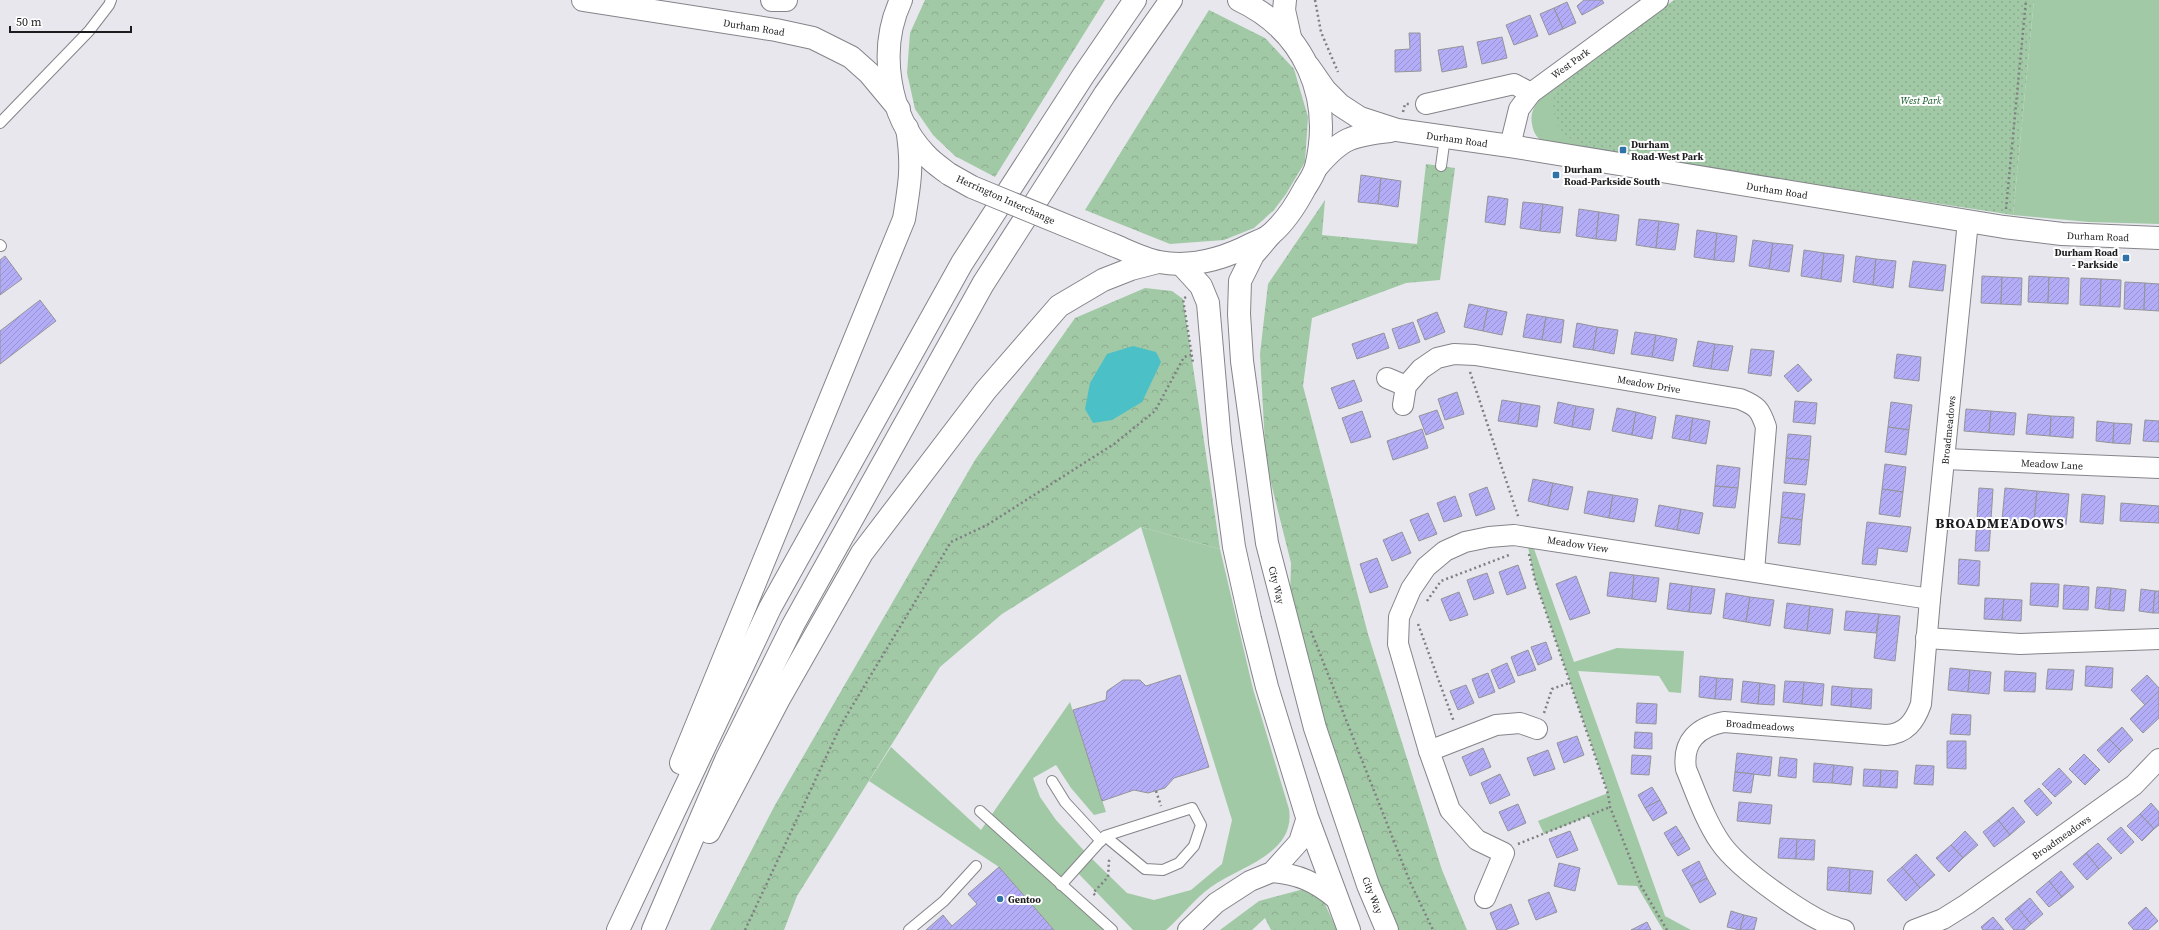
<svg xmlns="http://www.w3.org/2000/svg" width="2159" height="930" font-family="'Source Serif 4',serif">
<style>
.grass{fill:#a2c9a6}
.forest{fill:url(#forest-crowns)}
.park{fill:url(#park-dots)}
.water{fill:#4bc0c6}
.building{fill:url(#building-hatch);stroke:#949499}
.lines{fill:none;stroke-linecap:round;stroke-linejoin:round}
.service-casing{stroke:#85848a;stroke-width:12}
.minor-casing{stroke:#85848a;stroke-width:22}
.secondary-casing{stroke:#85848a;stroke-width:24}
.trunk-casing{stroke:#85848a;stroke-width:24}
.path{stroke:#7f7f82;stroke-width:2.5;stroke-dasharray:2 3;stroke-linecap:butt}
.service{stroke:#fff;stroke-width:10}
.minor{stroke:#fff;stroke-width:20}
.secondary{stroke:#fff;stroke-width:22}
.trunk{stroke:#fff;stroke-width:22}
.trunk-bridge-casing{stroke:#85848a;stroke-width:24;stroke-linecap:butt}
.trunk-bridge{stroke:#fff;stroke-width:22}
.poi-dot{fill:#3073a9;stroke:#fff;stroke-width:1.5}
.labels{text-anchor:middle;stroke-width:4;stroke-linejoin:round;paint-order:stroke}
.street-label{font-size:10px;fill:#1c1c1e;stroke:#fff}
.park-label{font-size:10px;font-style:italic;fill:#125925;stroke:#fff}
.poi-label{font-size:10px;font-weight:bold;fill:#1c1c1e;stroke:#fff;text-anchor:start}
.district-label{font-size:14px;font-weight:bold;letter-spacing:1px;fill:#1c1c1e;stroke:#fff}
</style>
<defs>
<pattern id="forest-crowns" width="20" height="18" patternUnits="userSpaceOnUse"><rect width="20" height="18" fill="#a2c9a6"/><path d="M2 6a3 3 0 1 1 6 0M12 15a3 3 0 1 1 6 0" fill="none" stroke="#8bac8e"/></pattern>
<pattern id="park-dots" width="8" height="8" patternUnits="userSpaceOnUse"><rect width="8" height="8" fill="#a2c9a6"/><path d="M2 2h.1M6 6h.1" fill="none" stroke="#8bac8e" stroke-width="1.8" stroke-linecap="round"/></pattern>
<pattern id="building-hatch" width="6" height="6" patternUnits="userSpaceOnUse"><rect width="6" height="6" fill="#b3acf6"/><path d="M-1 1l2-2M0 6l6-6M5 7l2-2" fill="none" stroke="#9993d2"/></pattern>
</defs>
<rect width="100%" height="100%" fill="#e7e7ed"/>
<g class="grass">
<polygon points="2034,0 2159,0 2159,224 2089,222 2013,215"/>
<path d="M1555,86L1554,99L1587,148C1573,146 1553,148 1541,140C1535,136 1533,130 1532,124C1529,106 1542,97 1555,86Z"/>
<path d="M1141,527L1220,549L1253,689L1289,809C1296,854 1240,866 1211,887C1193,900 1182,916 1166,930H1133L1075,870L1062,885L1112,930H1054L999,867L869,781L891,747L981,830L1070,702L1106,812L1094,815L1071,788L1056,765L1033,778L1040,797L1056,820L1088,855L1127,893L1154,900L1191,890L1222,864L1232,820Z"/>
<polygon points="1533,546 1574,662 1617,648 1684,651 1681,693 1669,692 1659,676 1578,671 1665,916 1691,930 1663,930 1637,886 1618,885 1589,816 1544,834 1538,821 1608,793 1535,580 1528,547"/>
</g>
<g class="forest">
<polygon points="925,0 1105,0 995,177 955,156 933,135 915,109 907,73 910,33"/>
<polygon points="1209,10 1265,38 1294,69 1308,117 1305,162 1286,194 1274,210 1254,228 1224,240 1170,244 1085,210"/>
<polygon points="1426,164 1455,168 1440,280 1406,283 1312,318 1303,386 1368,634 1442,870 1467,930 1387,930 1289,631 1291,563 1266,463 1260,354 1268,284 1325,200 1322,235 1417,244"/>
<polygon points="1145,288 1172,291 1183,299 1220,549 1141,527 1002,614 940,667 797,896 784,930 710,930 775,805 975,460 1075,318"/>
<polygon points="1304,889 1324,902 1337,930 1271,930 1265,918 1252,930 1220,930 1259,901"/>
</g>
<path class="park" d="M1674,0H2034L2013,215L1645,159C1617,154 1563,151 1555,117C1552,107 1554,96 1555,86Z"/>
<polygon class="water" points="1133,346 1156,352 1161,362 1142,402 1112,420 1093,423 1085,409 1090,383 1107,354"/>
<g class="building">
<polygon points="1584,0 1602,0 1604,3 1582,15 1577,6"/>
<polygon points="1567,2 1576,23 1563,29 1554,8"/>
<polygon points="1554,8 1563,29 1549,35 1540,14"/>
<polygon points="1530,15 1538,36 1514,45 1506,25"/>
<polygon points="1409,33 1420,33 1421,71 1395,72 1395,50 1410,49"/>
<polygon points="1502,37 1507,58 1482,64 1477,42"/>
<polygon points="1463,46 1467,67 1442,72 1438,50"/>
<polygon points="1361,175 1381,178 1378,204 1358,202"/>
<polygon points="1381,178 1401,181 1398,207 1378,204"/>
<polygon points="1488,196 1508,199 1505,225 1485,222"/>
<polygon points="1523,202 1543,204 1540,231 1520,228"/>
<polygon points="1543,204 1563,207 1560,233 1540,231"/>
<polygon points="1579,209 1599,212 1596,239 1576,236"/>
<polygon points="1599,212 1619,215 1616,241 1596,239"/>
<polygon points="1639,219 1659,221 1656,248 1636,245"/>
<polygon points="1659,221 1679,224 1675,250 1656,248"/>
<polygon points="1697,230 1717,233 1714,260 1694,257"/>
<polygon points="1717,233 1737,236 1734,262 1714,260"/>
<polygon points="1753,240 1773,243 1769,269 1749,266"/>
<polygon points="1773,243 1793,245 1789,272 1769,269"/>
<polygon points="1804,250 1824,253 1821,279 1801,276"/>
<polygon points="1824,253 1844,255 1841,282 1821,279"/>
<polygon points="5,256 22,279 0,295 0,260"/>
<polygon points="1856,256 1876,259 1873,285 1853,282"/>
<polygon points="1876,259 1896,261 1893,288 1873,285"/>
<polygon points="1913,261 1946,265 1943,291 1909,287"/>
<polygon points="1982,276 2002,277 2001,304 1981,303"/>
<polygon points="2029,276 2049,277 2048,303 2028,302"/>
<polygon points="2002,277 2022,278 2021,305 2001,304"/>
<polygon points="2049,277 2069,278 2068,304 2048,303"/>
<polygon points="2081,278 2101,279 2100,306 2080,305"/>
<polygon points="2101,279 2121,280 2120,307 2100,306"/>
<polygon points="2125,282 2145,283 2144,310 2124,309"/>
<polygon points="2145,283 2159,284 2159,311 2144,310"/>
<polygon points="40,300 56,321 0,364 0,331"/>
<polygon points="1469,304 1488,308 1483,331 1464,327"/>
<polygon points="1488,308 1507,312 1502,335 1483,331"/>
<polygon points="1437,312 1445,332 1425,340 1417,320"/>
<polygon points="1527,314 1546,317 1542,340 1523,337"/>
<polygon points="1546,317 1564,320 1561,343 1542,340"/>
<polygon points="1413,322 1420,342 1399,349 1392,329"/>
<polygon points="1577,323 1597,327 1593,350 1573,347"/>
<polygon points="1597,327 1618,330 1614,354 1593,350"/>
<polygon points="1635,332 1656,335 1652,357 1631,354"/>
<polygon points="1384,333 1389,348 1357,359 1352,344"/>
<polygon points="1656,335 1677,339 1673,361 1652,357"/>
<polygon points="1698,341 1715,344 1711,369 1693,366"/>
<polygon points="1715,344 1733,346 1728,371 1711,369"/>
<polygon points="1751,349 1774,351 1771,376 1748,373"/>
<polygon points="1897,354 1921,357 1919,381 1894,378"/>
<polygon points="1798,364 1812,380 1798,392 1784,376"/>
<polygon points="1354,380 1362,401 1339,409 1331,388"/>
<polygon points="1457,392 1464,414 1445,420 1438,399"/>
<polygon points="1502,400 1521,403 1518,424 1498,421"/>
<polygon points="1795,401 1817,403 1815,424 1793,422"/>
<polygon points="1558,402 1576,406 1572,427 1554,423"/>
<polygon points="1891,402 1912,405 1909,430 1888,427"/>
<polygon points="1521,403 1540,406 1537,427 1518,424"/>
<polygon points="1576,406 1594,409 1590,430 1572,427"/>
<polygon points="1617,408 1636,412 1632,435 1612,431"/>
<polygon points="1966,409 1991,411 1989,433 1964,431"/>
<polygon points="1437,410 1444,428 1426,435 1419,416"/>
<polygon points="1362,411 1371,437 1351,443 1342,418"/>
<polygon points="1991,411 2016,413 2014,435 1989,433"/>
<polygon points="1636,412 1656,417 1652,439 1632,435"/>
<polygon points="2028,414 2051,416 2050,436 2026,434"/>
<polygon points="1676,415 1693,418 1689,441 1672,438"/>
<polygon points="2051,416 2074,417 2073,438 2050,436"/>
<polygon points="1693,418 1710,421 1706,444 1689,441"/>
<polygon points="2145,420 2159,421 2159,442 2143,441"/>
<polygon points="2097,421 2114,423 2113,443 2096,441"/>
<polygon points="2114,423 2132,424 2130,444 2113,443"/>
<polygon points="1888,427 1909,430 1906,455 1885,452"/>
<polygon points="1422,429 1428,448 1393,460 1387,441"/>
<polygon points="1788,434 1811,436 1809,460 1786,458"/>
<polygon points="1786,458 1809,460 1806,485 1784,483"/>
<polygon points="1885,464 1906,467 1903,492 1882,489"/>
<polygon points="1717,465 1740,468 1738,488 1715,486"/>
<polygon points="1533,479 1553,483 1548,506 1528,501"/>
<polygon points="1553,483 1573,487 1568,510 1548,506"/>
<polygon points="1715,486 1738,488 1735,508 1713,506"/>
<polygon points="1487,487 1495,509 1476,516 1469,494"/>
<polygon points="1979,488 1993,489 1989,551 1975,551"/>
<polygon points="2005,488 2037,491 2034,522 2002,520"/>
<polygon points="1882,489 1903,492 1900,517 1879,514"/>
<polygon points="1588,491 1613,495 1609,518 1584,513"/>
<polygon points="2037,491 2069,494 2066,525 2034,522"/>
<polygon points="1783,492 1805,494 1802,520 1781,517"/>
<polygon points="2082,494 2105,496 2103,524 2080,522"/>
<polygon points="1613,495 1638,499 1634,522 1609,518"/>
<polygon points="1455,496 1462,516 1444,522 1437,503"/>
<polygon points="2121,503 2159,506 2159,523 2120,521"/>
<polygon points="1659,505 1681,509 1677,530 1655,526"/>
<polygon points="1681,509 1703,513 1699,534 1677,530"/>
<polygon points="1428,513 1437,534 1419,541 1410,520"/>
<polygon points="1781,517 1802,520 1800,545 1778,543"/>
<polygon points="1867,522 1911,527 1907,552 1878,548 1876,565 1862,564"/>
<polygon points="1402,532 1411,553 1392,561 1383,540"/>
<polygon points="1377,558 1388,587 1370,593 1360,564"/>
<polygon points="1959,559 1980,561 1979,586 1958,584"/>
<polygon points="1518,565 1526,588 1507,595 1499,572"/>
<polygon points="1610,572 1634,575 1632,599 1607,596"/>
<polygon points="1487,573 1494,593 1474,600 1467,580"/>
<polygon points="1634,575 1659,578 1656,602 1632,599"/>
<polygon points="1576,576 1590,613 1570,620 1556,584"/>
<polygon points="1670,583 1692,586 1689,612 1667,609"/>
<polygon points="2031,583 2059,584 2058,607 2030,605"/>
<polygon points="2064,585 2089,587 2088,610 2063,609"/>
<polygon points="1692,586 1715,589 1711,614 1689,612"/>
<polygon points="2097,587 2111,588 2109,610 2095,608"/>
<polygon points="2111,588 2126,590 2124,611 2109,610"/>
<polygon points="2141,589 2155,591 2153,613 2139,611"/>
<polygon points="2155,591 2159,591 2159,613 2153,613"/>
<polygon points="1459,592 1468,615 1450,621 1441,599"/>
<polygon points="1726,593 1750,597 1746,622 1723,618"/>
<polygon points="1750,597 1774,600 1770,626 1746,622"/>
<polygon points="1985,598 2004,599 2002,620 1984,619"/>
<polygon points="2004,599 2022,600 2021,621 2002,620"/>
<polygon points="1787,603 1810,606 1807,631 1784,628"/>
<polygon points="1810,606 1833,609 1830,634 1807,631"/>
<polygon points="1846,611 1879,614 1876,633 1844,630"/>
<polygon points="1879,614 1900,616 1895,661 1874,658"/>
<polygon points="1546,642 1552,659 1538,665 1531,647"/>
<polygon points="1528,650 1536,670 1518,676 1511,657"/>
<polygon points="1507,663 1515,682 1499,689 1491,670"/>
<polygon points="2086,666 2113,668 2112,688 2085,686"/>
<polygon points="1950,668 1970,670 1968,692 1948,690"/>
<polygon points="2048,669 2074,670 2072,690 2046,689"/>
<polygon points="1970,670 1991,672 1989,694 1968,692"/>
<polygon points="2005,671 2036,673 2035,692 2004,691"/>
<polygon points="1488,673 1495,692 1479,698 1472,679"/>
<polygon points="1180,675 1209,767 1174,778 1165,788 1148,793 1134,790 1102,801 1073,710 1106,700 1107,691 1123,680 1140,680 1146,686"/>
<polygon points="2147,675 2159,688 2159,691 2145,705 2131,690"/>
<polygon points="1700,676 1717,678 1715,699 1699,697"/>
<polygon points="1717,678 1733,679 1731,700 1715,699"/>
<polygon points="1743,681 1760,683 1758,704 1741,702"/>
<polygon points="1785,681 1804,682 1802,704 1783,702"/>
<polygon points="1804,682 1824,684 1822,706 1802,704"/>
<polygon points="1760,683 1775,685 1774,705 1758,704"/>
<polygon points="1466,685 1474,703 1458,710 1450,691"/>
<polygon points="1832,686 1852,688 1851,707 1831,705"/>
<polygon points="1852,688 1872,689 1871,709 1851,707"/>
<polygon points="2159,691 2159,718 2143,733 2130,719"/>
<polygon points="1637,703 1657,704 1656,724 1636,723"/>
<polygon points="1952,714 1971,715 1970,735 1950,734"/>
<polygon points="2122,727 2133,740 2121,751 2109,739"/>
<polygon points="1635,732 1652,733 1652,749 1634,748"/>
<polygon points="1577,736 1584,755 1564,763 1557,743"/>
<polygon points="2109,739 2121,751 2109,763 2097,750"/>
<polygon points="1947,741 1966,741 1966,769 1947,768"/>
<polygon points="1483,748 1491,767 1470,776 1462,757"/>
<polygon points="1548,750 1555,769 1534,776 1527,758"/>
<polygon points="1737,753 1772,757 1770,776 1735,772"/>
<polygon points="2084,754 2100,770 2085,785 2069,769"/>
<polygon points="1632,755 1651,756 1649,775 1631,774"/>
<polygon points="1780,757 1797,759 1796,778 1778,776"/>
<polygon points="1814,763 1834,765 1832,783 1813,782"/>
<polygon points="1834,765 1853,767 1851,785 1832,783"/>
<polygon points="1916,765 1934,766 1933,785 1914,784"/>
<polygon points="2059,768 2072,782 2055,797 2042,784"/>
<polygon points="1864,769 1881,770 1880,787 1863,786"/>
<polygon points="1881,770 1898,771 1897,788 1880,787"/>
<polygon points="1735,772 1754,774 1751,793 1733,791"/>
<polygon points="1500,774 1510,795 1490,804 1481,783"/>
<polygon points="1652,787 1660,800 1645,808 1638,795"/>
<polygon points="2039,788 2052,803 2037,816 2024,801"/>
<polygon points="1660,800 1667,813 1653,821 1645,808"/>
<polygon points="1739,802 1772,805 1770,824 1737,821"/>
<polygon points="2151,803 2159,812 2159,825 2154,829 2140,814"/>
<polygon points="1518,804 1526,823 1508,831 1499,812"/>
<polygon points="2013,807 2025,822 2010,835 1998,820"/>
<polygon points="2140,814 2154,829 2142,841 2127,826"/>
<polygon points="1998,820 2010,835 1994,847 1983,832"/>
<polygon points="1676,826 1683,837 1671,845 1664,833"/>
<polygon points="2121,827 2134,842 2121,854 2107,839"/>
<polygon points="1570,831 1578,850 1557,858 1549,839"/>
<polygon points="1965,831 1978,845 1963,858 1951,845"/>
<polygon points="1683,837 1690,849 1678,856 1671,845"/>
<polygon points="1780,838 1797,839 1796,859 1778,858"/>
<polygon points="1797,839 1815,840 1814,860 1796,859"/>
<polygon points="2098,843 2112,858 2099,869 2086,853"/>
<polygon points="1951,845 1963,858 1949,872 1936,858"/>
<polygon points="2086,853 2099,869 2087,880 2073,864"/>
<polygon points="1916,854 1935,875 1920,888 1902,867"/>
<polygon points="1699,861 1707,878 1691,886 1682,870"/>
<polygon points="1559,863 1580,868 1575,891 1554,886"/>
<polygon points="999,867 1054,930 926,930 943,915 952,926 977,904 968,894"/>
<polygon points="1828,867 1850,869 1849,892 1827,890"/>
<polygon points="1902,867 1920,888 1906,901 1887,880"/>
<polygon points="1850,869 1873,871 1871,894 1849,892"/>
<polygon points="2061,871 2074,887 2062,897 2049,881"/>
<polygon points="1707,878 1716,894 1700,903 1691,886"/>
<polygon points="2049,881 2062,897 2049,907 2036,892"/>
<polygon points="1549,892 1557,912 1536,920 1528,900"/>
<polygon points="2030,898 2043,914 2031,924 2018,908"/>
<polygon points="1511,904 1519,924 1505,930 1497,930 1490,913"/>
<polygon points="2146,907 2158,921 2148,930 2134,930 2128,923"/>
<polygon points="2018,908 2031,924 2024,930 2014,930 2005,919"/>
<polygon points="1731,911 1744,915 1740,930 1727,927"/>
<polygon points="1744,915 1757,918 1754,930 1740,930"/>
<polygon points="1993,917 2004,930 1983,930 1981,927"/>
<polygon points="1647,922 1651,930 1631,930"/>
</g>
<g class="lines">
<g class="service-casing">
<g id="service">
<polyline points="0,123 89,31 109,5 111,0"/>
<polyline points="1441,166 1445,137"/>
<polyline points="0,245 1,246"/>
<polyline points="1052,781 1065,802 1101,841"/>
<polyline points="980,811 1112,930"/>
<polyline points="1061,885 1105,836 1192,808 1201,825 1194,846 1179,863 1163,870 1145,869 1105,836"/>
<polyline points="909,930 944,901 976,866"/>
</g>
</g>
<g class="minor-casing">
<g id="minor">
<polyline points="1426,104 1514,84 1531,93"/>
<polyline points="1510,146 1519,109 1531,93 1658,0"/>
<polyline points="1387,378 1406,386"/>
<path d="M1403,405L1406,386L1421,369L1437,358L1454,354L1475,355L1740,399C1757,406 1760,409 1766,427L1754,571"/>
<polyline points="1945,459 2159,468"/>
<polyline points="1926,638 2020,644 2159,639"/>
<polyline points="1429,751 1496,725 1520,723 1537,729"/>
<path d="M1272,872C1298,874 1316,882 1336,899"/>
<polyline points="1485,898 1504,853 1477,840 1450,810 1429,751 1398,644 1399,617 1411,589 1426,567 1445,551 1465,542 1489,537 1514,535 1930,599"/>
<polyline points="1188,930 1216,903 1250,881 1272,872 1299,842 1307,817"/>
<path d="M1844,930C1812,922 1738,869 1720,842C1705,820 1696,793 1686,769C1682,741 1698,727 1724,722L1886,735C1906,734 1915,721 1921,704L1930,599L1968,221"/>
<polyline points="1914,930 1943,919 1967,904 2134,785 2159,759"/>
</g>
</g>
<g class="secondary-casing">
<g id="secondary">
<polyline points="1270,235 1253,255 1240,281 1239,314 1242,361 1267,543 1315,728 1368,885 1387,930"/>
<polyline points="1181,264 1201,286 1208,303 1220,442 1234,547 1250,619 1267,687 1307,817 1349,930"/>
</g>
</g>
<g class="trunk-casing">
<g id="trunk">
<polyline points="583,0 776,30 813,38 851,57 869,73 899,109"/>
<polyline points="772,0 786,0"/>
<path d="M901,0C878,49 888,115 925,154C932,162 941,168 949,174"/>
<polyline points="1285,0 1284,10 1290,37"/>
<polyline points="1309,67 1325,90 1340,105 1360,118 1397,130 1510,146 2004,227 2062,234 2159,238"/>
<path d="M1316,168C1341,138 1352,135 1390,131"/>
<path d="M1111,244C1126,250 1143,259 1159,262C1191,268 1223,259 1252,244C1258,241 1266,239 1271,234C1285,222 1296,205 1305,188C1309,182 1314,174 1316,167C1333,97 1305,31 1239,0"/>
<path d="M681,763L904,219C910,183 913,165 907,128"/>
<polyline points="709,832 780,697 862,553 986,390 1059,306 1103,280 1131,269 1158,262"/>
<polyline points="618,930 770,608 962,263 1083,76 1135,0"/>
<polyline points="653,930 726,760 793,625 983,284 1105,94 1171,0"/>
</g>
</g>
<g class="path">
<polyline points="1315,0 1321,32 1338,72"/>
<polyline points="1403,112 1405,104 1409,104"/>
<polyline points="2006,209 2026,0"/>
<polyline points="1186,297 1183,299 1193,363"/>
<polyline points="1470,372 1519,519"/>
<polyline points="1529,554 1535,580 1608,794 1610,807 1641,886 1667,930"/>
<polyline points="1427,601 1441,581 1509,555"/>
<polyline points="1418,624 1454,722"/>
<polyline points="1311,631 1410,882 1433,930"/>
<polyline points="1544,713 1552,689 1569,683"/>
<polyline points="1156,791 1161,806"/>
<polyline points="1518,844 1610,807"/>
<polyline points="1095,895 1093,893 1108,877 1109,861 1112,858"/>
<polyline points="745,930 842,723 951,542 987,525 1114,444 1155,411 1184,357 1191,355"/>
</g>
<use href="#service" class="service"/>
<use href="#minor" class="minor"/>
<use href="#secondary" class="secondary"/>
<use href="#trunk" class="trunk"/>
<g class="trunk-bridge-casing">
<polyline id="trunk-bridge" points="949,174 972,187 1111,244"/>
</g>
<use href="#trunk-bridge" class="trunk-bridge"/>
</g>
<g class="poi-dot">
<rect x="1619" y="146" width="8" height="8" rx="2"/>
<rect x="1552" y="171" width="8" height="8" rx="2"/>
<rect x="2122" y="254" width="8" height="8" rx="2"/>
<circle cx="1000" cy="899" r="4"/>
</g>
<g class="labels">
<g class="street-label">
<text transform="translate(754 27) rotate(9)" y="4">Durham Road</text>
<text transform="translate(1570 63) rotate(-36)" y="4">West Park</text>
<text transform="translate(1457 139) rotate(8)" y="4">Durham Road</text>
<text transform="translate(1777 190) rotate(9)" y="4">Durham Road</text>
<text transform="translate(1006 199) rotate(24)" y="4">Herrington Interchange</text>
<text transform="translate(2098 236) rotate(2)" y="4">Durham Road</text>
<text transform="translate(1649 384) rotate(10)" y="4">Meadow Drive</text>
<text transform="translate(1948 430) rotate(-84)" y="4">Broadmeadows</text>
<text transform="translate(2052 464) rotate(3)" y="4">Meadow Lane</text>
<text transform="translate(1578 544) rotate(9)" y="4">Meadow View</text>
<text transform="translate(1277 585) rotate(76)" y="4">City Way</text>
<text transform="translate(1760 725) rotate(4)" y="4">Broadmeadows</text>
<text transform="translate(2061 837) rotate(-35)" y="4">Broadmeadows</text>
<text transform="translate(1373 895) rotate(68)" y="4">City Way</text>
</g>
<g class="park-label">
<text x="1921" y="104">West Park</text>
</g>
<g class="poi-label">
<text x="1631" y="148">Durham<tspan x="1631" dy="12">Road-West Park</tspan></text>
<text x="1564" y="173">Durham<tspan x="1564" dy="12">Road-Parkside South</tspan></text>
<text x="2118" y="256" text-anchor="end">Durham Road<tspan x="2118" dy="12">- Parkside</tspan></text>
<text x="1008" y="903">Gentoo</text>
</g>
<g class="district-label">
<text x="2000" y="528">BROADMEADOWS</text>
</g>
</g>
<path d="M10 26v6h121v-6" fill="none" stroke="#1c1c1e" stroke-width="2"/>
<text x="16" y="26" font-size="12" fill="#1c1c1e" stroke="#ffffff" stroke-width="3" paint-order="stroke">50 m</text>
</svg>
